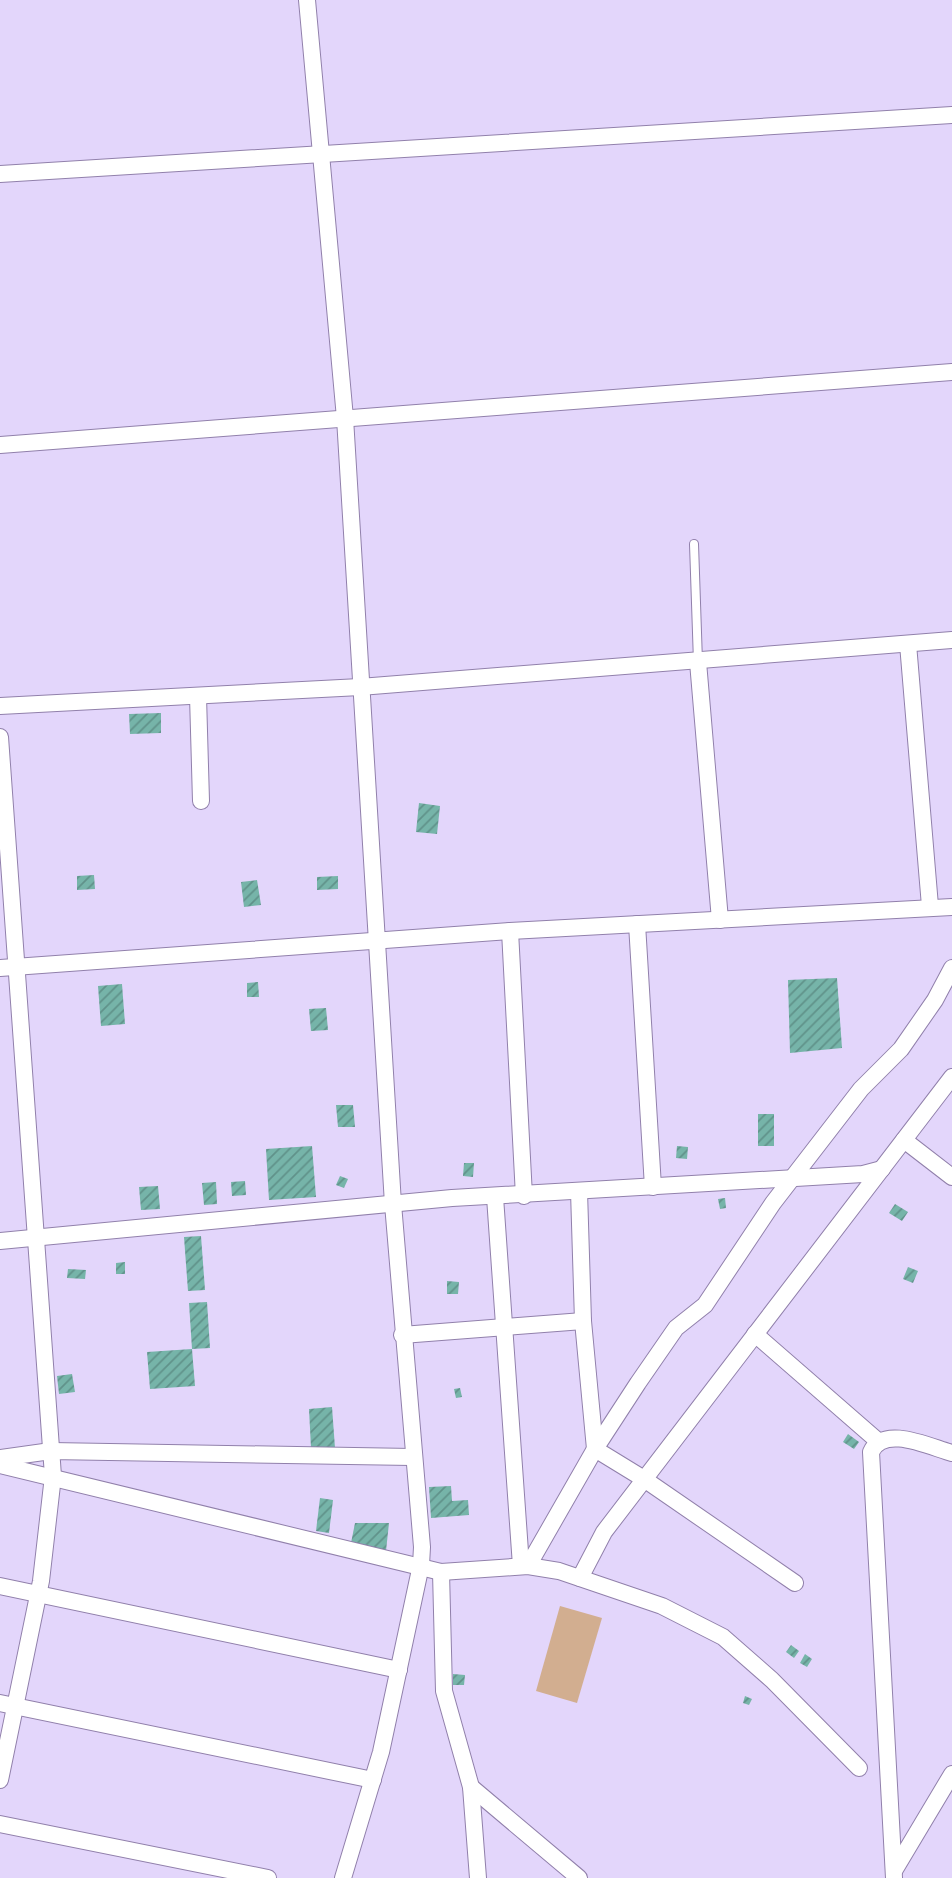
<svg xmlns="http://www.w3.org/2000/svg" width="952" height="1878" font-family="Commissioner,sans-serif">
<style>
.grass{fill:#d2ae90}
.building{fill:url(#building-hatch)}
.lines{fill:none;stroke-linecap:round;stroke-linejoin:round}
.lane-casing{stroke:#9180ab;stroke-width:10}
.street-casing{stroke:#9180ab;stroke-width:18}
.lane{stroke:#fff;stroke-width:8}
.street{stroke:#fff;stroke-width:16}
</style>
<defs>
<pattern id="building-hatch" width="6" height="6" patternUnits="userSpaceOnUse" patternTransform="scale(1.75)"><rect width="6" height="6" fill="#76b4a9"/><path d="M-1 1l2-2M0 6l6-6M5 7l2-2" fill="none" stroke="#60928a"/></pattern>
</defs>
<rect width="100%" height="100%" fill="#e3d6fb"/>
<polygon class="grass" points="560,1606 602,1618 577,1703 536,1691"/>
<g class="building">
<polygon points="161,713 161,733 130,734 129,714"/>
<polygon points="419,803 440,806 437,834 416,832"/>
<polygon points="94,875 95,889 77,890 77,876"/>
<polygon points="338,876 338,889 317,890 317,877"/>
<polygon points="257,880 261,905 244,907 241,882"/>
<polygon points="837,978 842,1048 790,1053 788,980"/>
<polygon points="258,982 259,997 247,997 247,983"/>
<polygon points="122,984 125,1024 101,1026 98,986"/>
<polygon points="326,1008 328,1030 311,1031 309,1009"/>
<polygon points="336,1105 353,1105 355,1127 338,1127"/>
<rect x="758" y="1114" width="16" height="32"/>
<polygon points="312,1146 316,1197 269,1200 266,1149"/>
<polygon points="677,1146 688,1147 687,1159 676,1158"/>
<polygon points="464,1163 474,1163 473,1177 463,1176"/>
<polygon points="340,1176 348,1179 344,1188 336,1185"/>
<polygon points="245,1181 246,1195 232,1196 231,1182"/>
<polygon points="216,1182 217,1204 204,1205 202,1183"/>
<polygon points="158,1186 160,1209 141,1210 139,1187"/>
<polygon points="725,1198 726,1208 720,1209 718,1199"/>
<polygon points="895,1204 908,1212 902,1221 889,1213"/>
<polygon points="201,1236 205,1290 188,1291 184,1237"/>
<polygon points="125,1262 125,1274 116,1274 116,1263"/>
<polygon points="908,1267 918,1271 913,1283 903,1279"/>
<polygon points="68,1269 86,1270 85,1279 67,1278"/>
<polygon points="447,1281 459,1282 458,1294 447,1294"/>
<polygon points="207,1302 210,1348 192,1349 195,1386 150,1389 147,1352 192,1349 189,1303"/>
<polygon points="72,1374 75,1392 59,1394 57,1376"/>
<polygon points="460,1388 462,1397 456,1398 454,1389"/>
<polygon points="332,1407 335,1448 311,1448 309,1409"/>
<polygon points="848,1434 859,1442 854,1449 843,1442"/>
<polygon points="451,1486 452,1501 468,1500 469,1515 431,1518 429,1487"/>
<polygon points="320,1498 333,1500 329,1533 316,1531"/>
<polygon points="355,1523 389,1523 386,1551 351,1543"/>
<polygon points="791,1645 799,1651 794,1658 786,1652"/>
<polygon points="805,1654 812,1659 807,1667 800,1663"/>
<polygon points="453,1674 465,1675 464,1685 453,1685"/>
<polygon points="745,1696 752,1699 749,1705 743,1703"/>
</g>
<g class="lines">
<g class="lane-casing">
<polyline id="lane" points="694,544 698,662"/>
</g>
<g class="street-casing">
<g id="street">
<polyline points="307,0 345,418 393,1204 422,1547 421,1565 381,1752 343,1878"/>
<polyline points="0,174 952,115"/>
<polyline points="0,445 952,372"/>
<polyline points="908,644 930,906"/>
<polyline points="698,662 720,920"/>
<polyline points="198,696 201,801"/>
<polyline points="0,706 360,687 952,640"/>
<polyline points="0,737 53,1476 41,1581 0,1780"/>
<polyline points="637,924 653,1187"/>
<polyline points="510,931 524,1196"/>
<polyline points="0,968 510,931 952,907"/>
<polyline points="904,1140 952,1177"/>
<polyline points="579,1191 583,1321 595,1449 644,1479 795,1583"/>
<polyline points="495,1197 521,1566"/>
<polyline points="0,1241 452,1198 863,1174 882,1169"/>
<polyline points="755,1334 879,1442"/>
<polyline points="402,1335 583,1321"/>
<polyline points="0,1458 51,1451 412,1457"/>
<polyline points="0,1465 441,1572 528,1566 559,1571 662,1606 723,1637 772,1680 859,1768"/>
<polyline points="528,1566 595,1449 638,1383 676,1328 705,1305 773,1203 861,1089 901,1049 935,1000 952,968"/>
<polyline points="441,1572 444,1691 471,1787 478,1878"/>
<polyline points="580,1578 604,1532 952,1077"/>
<polyline points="0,1586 399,1670"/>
<polyline points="0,1703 373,1780"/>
<polyline points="471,1787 579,1878"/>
<polyline points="0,1824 268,1878"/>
<polyline points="894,1871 952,1774"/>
<path d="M894,1878L871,1452C883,1424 930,1447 952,1453"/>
</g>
</g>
<use href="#lane" class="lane"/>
<use href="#street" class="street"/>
</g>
</svg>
